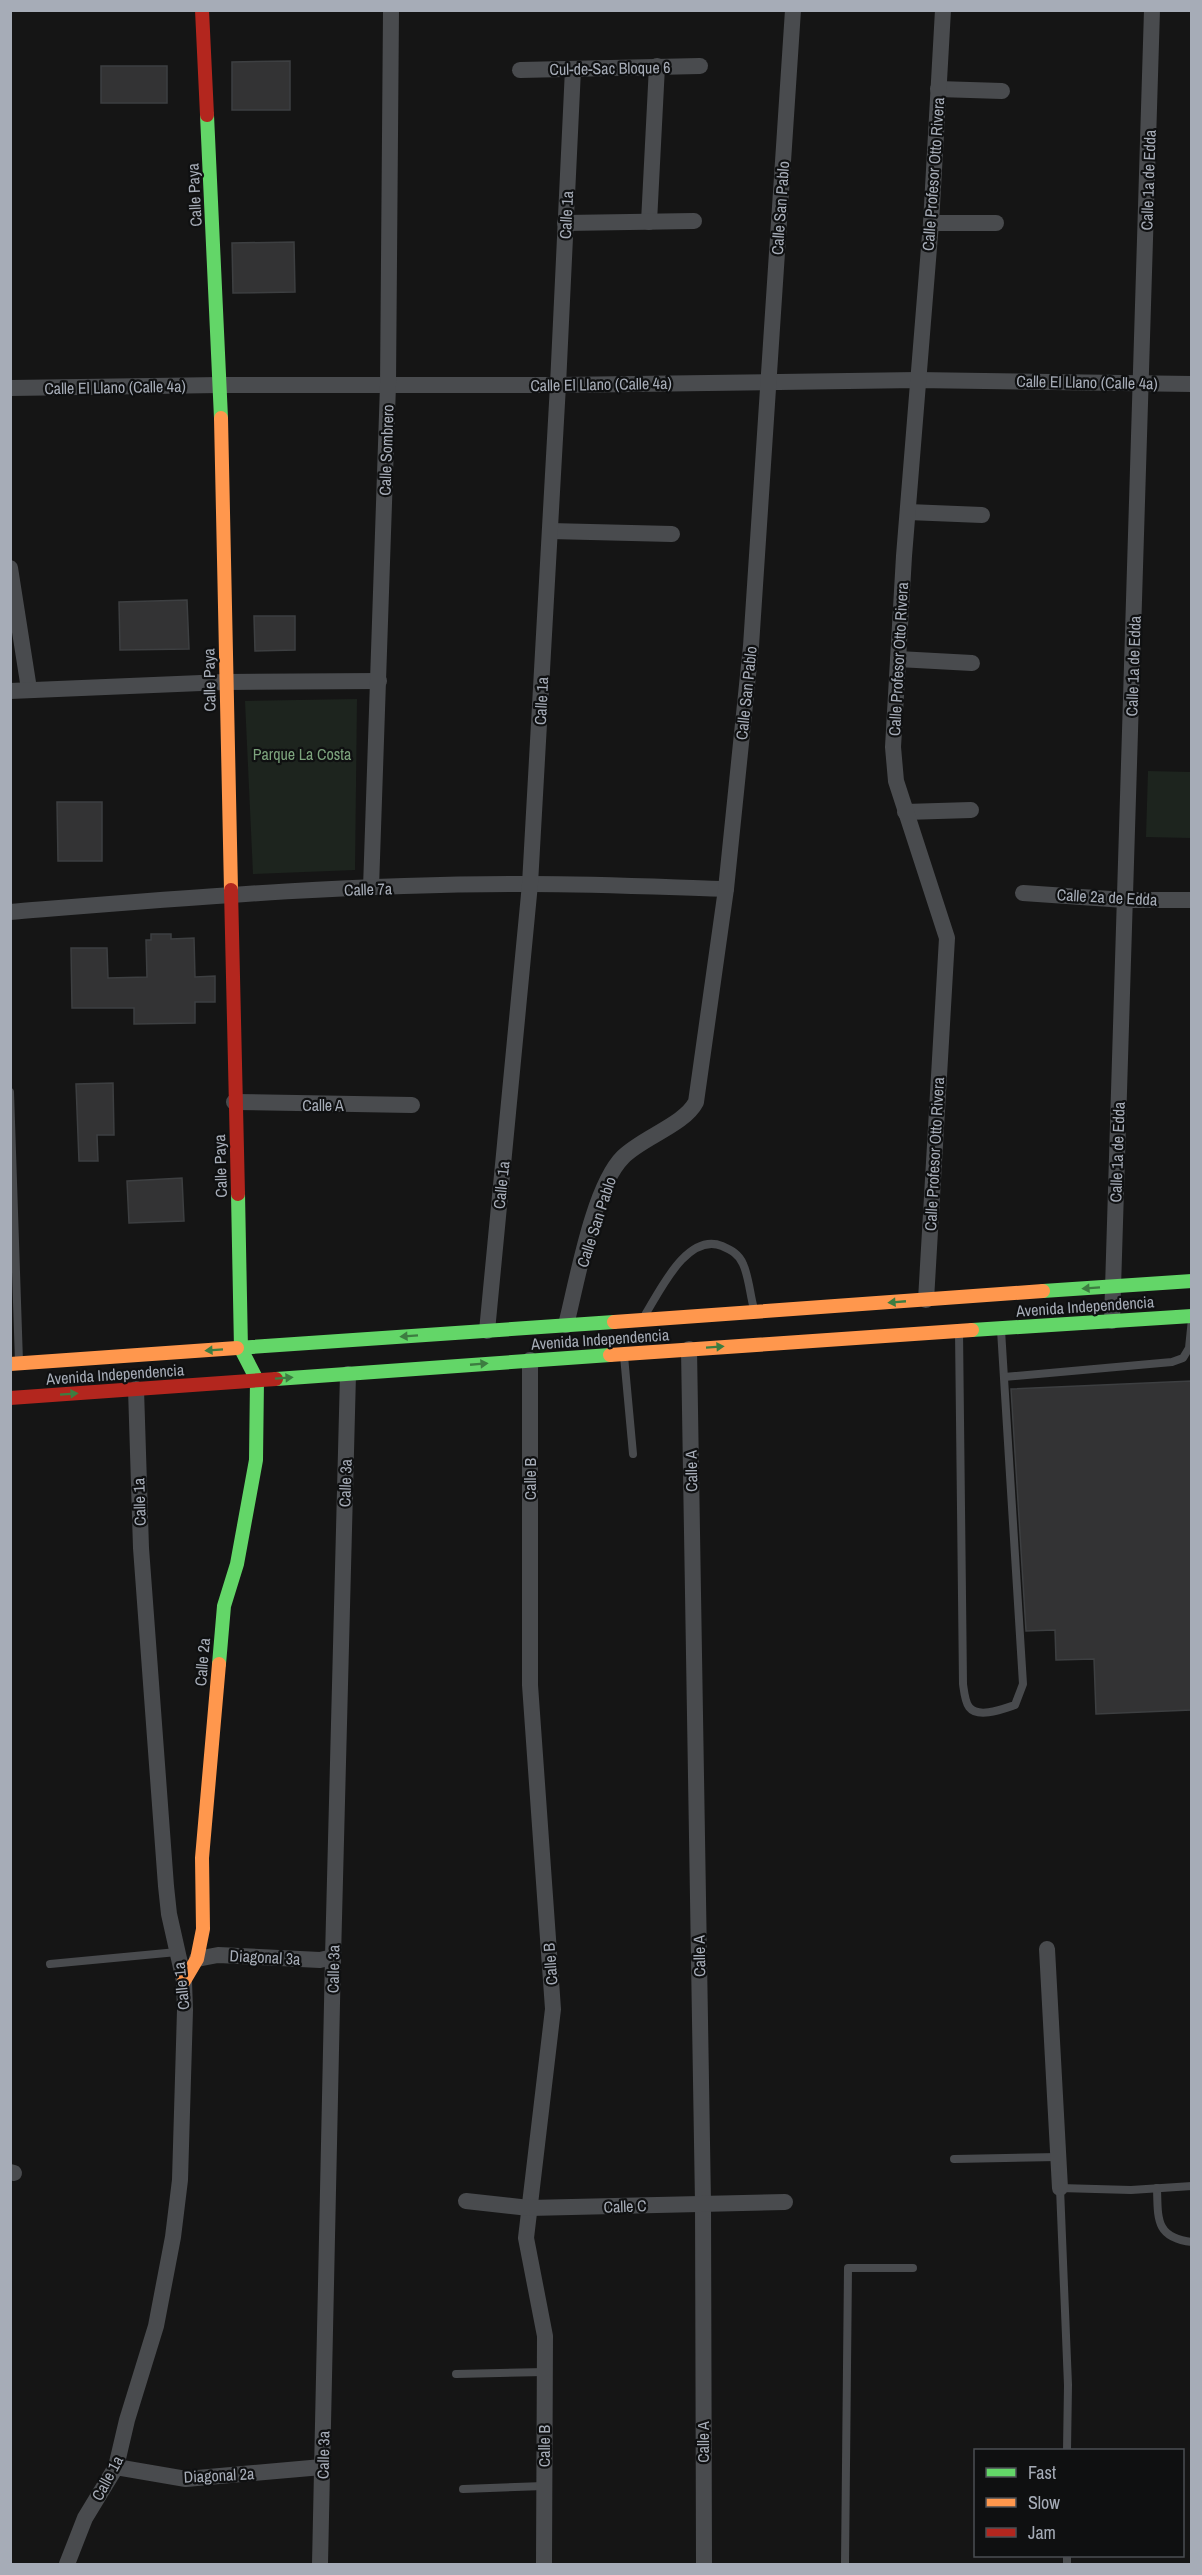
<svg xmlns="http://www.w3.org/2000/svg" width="1202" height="2575" font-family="'Archivo Narrow',sans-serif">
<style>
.green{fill:#1d241e}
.building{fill:#333334;stroke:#3d3f41;stroke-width:1.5}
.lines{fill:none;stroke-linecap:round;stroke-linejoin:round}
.lane{stroke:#494b4e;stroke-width:8}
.street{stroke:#494b4e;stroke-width:16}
.fast{stroke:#63d668;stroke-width:14}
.slow{stroke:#ff974d;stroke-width:14}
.jam{stroke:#b3261e;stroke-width:14}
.oneway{fill:#3d7d41}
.labels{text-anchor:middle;stroke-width:4.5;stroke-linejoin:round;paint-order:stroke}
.street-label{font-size:16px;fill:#a6acb7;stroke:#0f1011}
.park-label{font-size:16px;fill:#7ca37c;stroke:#0f1011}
</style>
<rect width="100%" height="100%" fill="#151515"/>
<g class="green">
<polygon points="357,699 355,870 253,874 245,701"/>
<polygon points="1148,771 1191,772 1191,838 1146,837"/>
</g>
<g class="building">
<polygon points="290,61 290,110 232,110 232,62"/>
<rect x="101" y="66" width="66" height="37"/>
<polygon points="294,242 295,292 233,293 232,243"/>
<polygon points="187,600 189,649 120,650 119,602"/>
<polygon points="254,616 295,616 295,650 255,651"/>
<polygon points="57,802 102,802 102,861 58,861"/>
<polygon points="151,934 171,934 171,939 194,938 195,977 215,976 215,1002 195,1002 195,1023 134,1024 134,1008 72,1008 71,948 107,948 108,978 147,977 146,940 151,940"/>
<polygon points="113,1083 114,1135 97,1135 98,1161 79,1161 76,1084"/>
<polygon points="182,1178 184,1221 129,1223 127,1181"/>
<polygon points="1191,1381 1191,1710 1096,1714 1094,1659 1056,1660 1055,1630 1026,1631 1011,1389"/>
</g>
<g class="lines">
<g class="lane">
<polyline points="10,1092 19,1362"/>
<path d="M645,1315C660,1291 687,1232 722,1246C731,1250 739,1254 743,1264C749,1277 750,1295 754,1309"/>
<path d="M959,1331L963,1684C964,1691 965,1702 969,1707C978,1719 1003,1709 1015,1705L1023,1684L1001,1330"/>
<polyline points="624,1356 633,1454"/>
<polyline points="1004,1377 1172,1362 1183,1358 1189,1348 1192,1319"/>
<polyline points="50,1964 177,1952"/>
<polyline points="954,2159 1058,2157"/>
<path d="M1157,2188C1158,2218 1155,2238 1192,2242"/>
<polyline points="456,2374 545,2372"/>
<polyline points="1067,2450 1068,2385 1060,2188 1131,2190 1192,2186"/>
<polyline points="463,2489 544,2486"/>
<polyline points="845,2564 848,2268 913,2268"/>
<polyline points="1067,2564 1067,2556"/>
</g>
<g class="street">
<polyline points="520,70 700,66"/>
<polyline points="938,89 1002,91"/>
<polyline points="649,222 657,66"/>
<polyline points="565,223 694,221"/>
<polyline points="931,223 996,223"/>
<polyline points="10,388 220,385 558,385 917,380 1192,384"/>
<polyline points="908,512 982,515"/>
<polyline points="550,531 672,534"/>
<polyline points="10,568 29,689"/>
<polyline points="898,659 972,663"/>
<polyline points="10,691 225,682 379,681"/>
<polyline points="905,812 971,810"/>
<polyline points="371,888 388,385 391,10"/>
<polyline points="1023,893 1125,900 1192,900"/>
<path d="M10,912C184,898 357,883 531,884C596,884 661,887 726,889"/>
<polyline points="234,1102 412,1105"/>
<polyline points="926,1300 947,938 896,781 893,747 904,556 931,223 943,10"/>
<polyline points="1112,1321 1152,10"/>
<path d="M566,1325C577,1282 593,1187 623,1157C643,1137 684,1125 696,1102L726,889L751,646L793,10"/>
<polyline points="487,1331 530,884 558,385 573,69"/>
<polyline points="689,1349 703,2203 704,2564"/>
<polyline points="530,1360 530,1685 553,2009 526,2238 545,2336 544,2564"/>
<polyline points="1047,1949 1060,2188"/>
<polyline points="197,1959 218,1955 320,1960 333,1957"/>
<polyline points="10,2172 14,2173"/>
<polyline points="466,2201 529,2208 785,2202"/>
<polyline points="116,2467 186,2479 322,2467"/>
<polyline points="67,2564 85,2518 116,2467 127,2420 156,2326 173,2237 180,2180 185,2010 184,1981 169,1914 166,1886 141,1548 136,1389"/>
<polyline points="320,2564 333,1957 348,1374"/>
</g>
<g class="fast">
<polyline points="207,115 221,418"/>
<polyline points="1043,1291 1192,1281"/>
<polyline points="972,1330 1192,1316"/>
<polyline points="237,1348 614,1322"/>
<polyline points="276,1379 610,1355"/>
<polyline points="219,1664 224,1606 237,1564 256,1460 257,1380 241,1349 238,1194"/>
</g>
<g class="slow">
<polyline points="221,418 231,890"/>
<polyline points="614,1322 1043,1291"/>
<polyline points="610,1355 972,1330"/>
<polyline points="10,1364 237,1348"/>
<polyline points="184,1981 197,1959 203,1929 202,1858 219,1664"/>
</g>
<g class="jam">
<polyline points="202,10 207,115"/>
<polyline points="231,890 238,1194"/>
<polyline points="10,1398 276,1379"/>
</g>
</g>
<defs><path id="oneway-solid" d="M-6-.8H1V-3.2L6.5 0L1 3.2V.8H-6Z" transform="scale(1.5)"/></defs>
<g class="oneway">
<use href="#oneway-solid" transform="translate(1091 1288) rotate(176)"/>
<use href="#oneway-solid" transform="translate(897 1302) rotate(175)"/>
<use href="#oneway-solid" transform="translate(409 1336) rotate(176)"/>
<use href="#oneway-solid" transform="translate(715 1347) rotate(-4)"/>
<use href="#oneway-solid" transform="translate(214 1350) rotate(176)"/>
<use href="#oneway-solid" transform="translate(479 1364) rotate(-5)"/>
<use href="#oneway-solid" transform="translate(284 1378) rotate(-4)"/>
<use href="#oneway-solid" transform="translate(69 1394) rotate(-4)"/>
</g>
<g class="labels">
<g class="street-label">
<text transform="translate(610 68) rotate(-1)" y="6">Cul-de-Sac Bloque 6</text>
<text transform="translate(933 174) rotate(-86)" y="6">Calle Profesor Otto Rivera</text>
<text transform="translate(1148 180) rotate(-88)" y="6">Calle 1a de Edda</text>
<text transform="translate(194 195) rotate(-93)" y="6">Calle Paya</text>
<text transform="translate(780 208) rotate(-86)" y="6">Calle San Pablo</text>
<text transform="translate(566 215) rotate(-87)" y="6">Calle 1a</text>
<text transform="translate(1087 382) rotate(1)" y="6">Calle El Llano (Calle 4a)</text>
<text transform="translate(601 384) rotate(-1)" y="6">Calle El Llano (Calle 4a)</text>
<text transform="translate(115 387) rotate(-1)" y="6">Calle El Llano (Calle 4a)</text>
<text transform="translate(386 450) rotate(-88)" y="6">Calle Sombrero</text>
<text transform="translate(898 659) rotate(-87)" y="6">Calle Profesor Otto Rivera</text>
<text transform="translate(1133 666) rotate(-88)" y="6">Calle 1a de Edda</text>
<text transform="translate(209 680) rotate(-91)" y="6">Calle Paya</text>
<text transform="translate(746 693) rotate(-84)" y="6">Calle San Pablo</text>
<text transform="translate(541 701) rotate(-87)" y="6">Calle 1a</text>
<text transform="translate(368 889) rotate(-2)" y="6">Calle 7a</text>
<text transform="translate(1107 897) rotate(3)" y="6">Calle 2a de Edda</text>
<text x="323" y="1111">Calle A</text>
<text transform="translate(1117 1152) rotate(-88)" y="6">Calle 1a de Edda</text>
<text transform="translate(934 1154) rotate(-87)" y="6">Calle Profesor Otto Rivera</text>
<text transform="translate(220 1166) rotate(-92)" y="6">Calle Paya</text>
<text transform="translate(501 1185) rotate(-84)" y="6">Calle 1a</text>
<text transform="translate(596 1222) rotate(-72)" y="6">Calle San Pablo</text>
<text transform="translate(1085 1306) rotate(-4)" y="6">Avenida Independencia</text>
<text transform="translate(600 1339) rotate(-4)" y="6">Avenida Independencia</text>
<text transform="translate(115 1374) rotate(-4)" y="6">Avenida Independencia</text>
<text transform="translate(691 1471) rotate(-91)" y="6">Calle A</text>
<text transform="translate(530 1479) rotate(-90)" y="6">Calle B</text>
<text transform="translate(345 1483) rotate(-88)" y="6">Calle 3a</text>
<text transform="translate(139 1502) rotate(-92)" y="6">Calle 1a</text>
<text transform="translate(202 1662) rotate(-85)" y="6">Calle 2a</text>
<text transform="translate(699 1956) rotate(-91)" y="6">Calle A</text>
<text transform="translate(265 1957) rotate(3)" y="6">Diagonal 3a</text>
<text transform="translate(550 1964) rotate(-94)" y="6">Calle B</text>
<text transform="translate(333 1969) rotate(-89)" y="6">Calle 3a</text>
<text transform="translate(181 1986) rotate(-96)" y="6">Calle 1a</text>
<text transform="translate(625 2206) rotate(-2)" y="6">Calle C</text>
<text transform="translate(703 2442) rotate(-90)" y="6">Calle A</text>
<text transform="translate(544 2446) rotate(-90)" y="6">Calle B</text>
<text transform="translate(323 2455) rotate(-89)" y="6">Calle 3a</text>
<text transform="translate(219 2475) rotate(-3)" y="6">Diagonal 2a</text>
<text transform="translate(107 2478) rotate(-62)" y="6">Calle 1a</text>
</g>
<g class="park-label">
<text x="302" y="760">Parque La Costa</text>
</g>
</g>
<rect width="1202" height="2575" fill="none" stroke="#a6acb7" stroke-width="24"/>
<rect x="974" y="2449" width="210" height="108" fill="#0f1011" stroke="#4b4e53" stroke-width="1.5"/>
<rect x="986" y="2468" width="30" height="9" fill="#63d668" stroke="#4b4e53" stroke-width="1.5"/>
<text x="1028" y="2479" font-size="18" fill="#a6acb7">Fast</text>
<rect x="986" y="2498" width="30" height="9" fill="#ff974d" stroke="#4b4e53" stroke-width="1.5"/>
<text x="1028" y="2509" font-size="18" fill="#a6acb7">Slow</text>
<rect x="986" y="2528" width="30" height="9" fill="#b3261e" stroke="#4b4e53" stroke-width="1.5"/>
<text x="1028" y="2539" font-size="18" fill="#a6acb7">Jam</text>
</svg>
